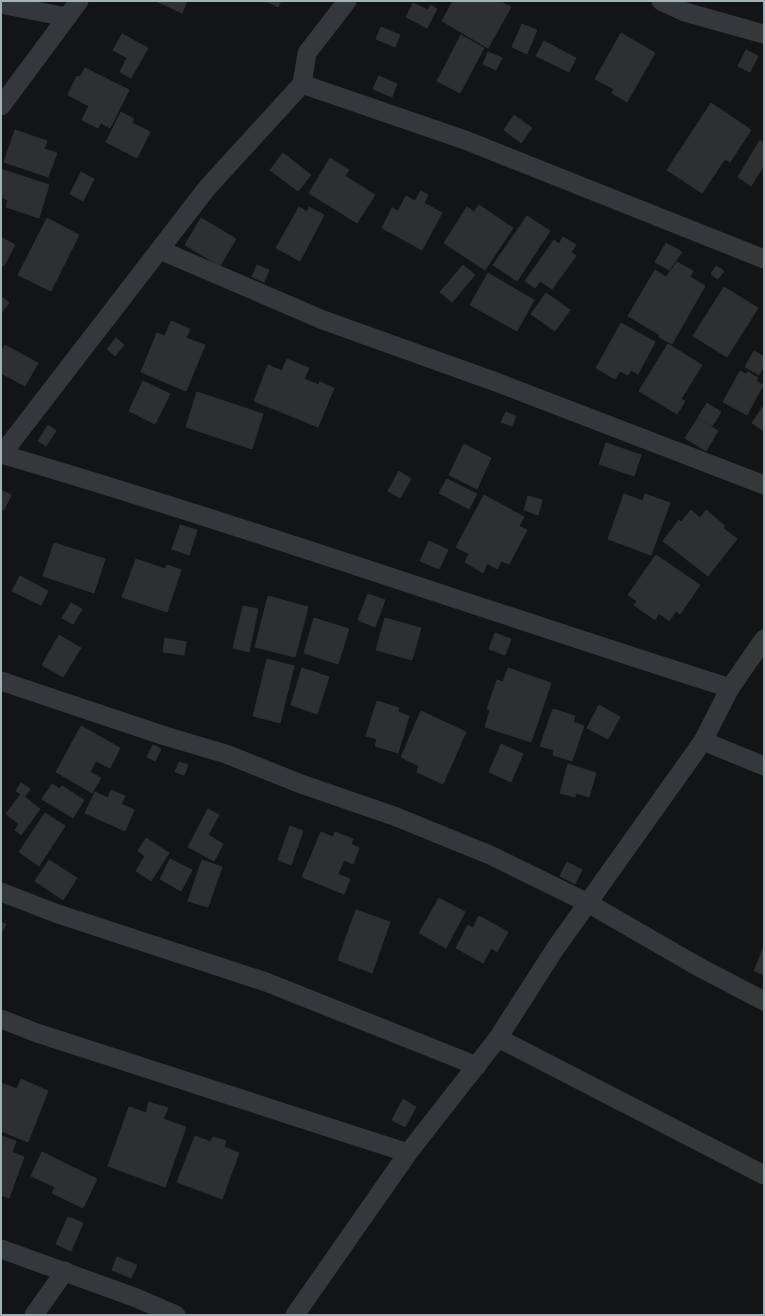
<svg xmlns="http://www.w3.org/2000/svg" width="765" height="1316" font-family="'Sofia Sans Condensed',sans-serif">
<style>
.building{fill:#2e2f31;stroke:#2d2f31}
.lines{fill:none;stroke-linecap:round;stroke-linejoin:round}
.street{stroke:#34383a;stroke-width:19}
</style>
<rect width="100%" height="100%" fill="#131415"/>
<g class="building">
<polygon points="156,1 187,1 182,13"/>
<polygon points="266,1 281,1 278,7"/>
<polygon points="453,1 500,1 511,7 488,48 442,21"/>
<polygon points="413,3 428,10 431,5 437,9 427,28 406,17"/>
<polygon points="522,24 537,30 527,54 512,47"/>
<polygon points="381,27 400,35 395,47 376,39"/>
<polygon points="621,33 655,53 627,102 612,93 614,89 595,79"/>
<polygon points="122,34 148,48 131,78 120,72 127,58 113,50"/>
<polygon points="461,35 484,48 460,93 437,81"/>
<polygon points="544,41 576,58 569,72 536,56"/>
<polygon points="746,50 758,56 750,72 738,66"/>
<polygon points="488,52 502,58 496,70 483,64"/>
<polygon points="85,68 129,90 110,128 101,123 98,128 82,120 89,106 68,95 77,76 80,77"/>
<polygon points="379,76 397,84 392,97 373,89"/>
<polygon points="711,103 751,130 730,162 725,159 702,193 667,170"/>
<polygon points="121,112 134,119 132,123 150,132 137,158 106,142"/>
<polygon points="514,115 532,128 521,143 504,130"/>
<polygon points="15,130 47,141 44,149 57,153 48,177 4,162"/>
<polygon points="760,140 764,143 764,165 751,186 738,177"/>
<polygon points="283,153 311,175 298,191 270,170"/>
<polygon points="330,158 349,170 345,176 375,195 357,223 309,193"/>
<polygon points="1,169 49,185 39,218 6,207 8,200 1,197"/>
<polygon points="81,172 94,179 83,201 70,194"/>
<polygon points="421,191 428,195 424,203 442,213 422,250 382,228 392,208 398,211 406,196 415,201"/>
<polygon points="479,205 513,228 485,270 444,243 467,207 474,212"/>
<polygon points="299,207 307,212 309,207 324,215 300,261 276,248"/>
<polygon points="527,216 550,231 517,281 493,265"/>
<polygon points="47,218 79,235 51,291 18,275"/>
<polygon points="201,218 236,239 220,266 185,245"/>
<polygon points="1,237 15,245 4,266 1,265"/>
<polygon points="563,237 576,245 571,252 576,256 552,289 540,281 535,288 525,281 554,240 559,244"/>
<polygon points="666,243 682,252 669,270 655,262"/>
<polygon points="677,262 693,271 690,277 705,286 672,344 659,337 660,335 628,316 655,270 666,277"/>
<polygon points="257,265 269,270 264,282 252,277"/>
<polygon points="463,265 475,275 452,302 440,292"/>
<polygon points="716,266 724,271 718,279 711,274"/>
<polygon points="488,273 534,300 517,331 470,305"/>
<polygon points="724,287 758,308 727,357 693,336"/>
<polygon points="546,293 570,310 555,331 531,314"/>
<polygon points="1,296 9,303 1,313"/>
<polygon points="171,321 190,329 186,338 205,345 186,391 141,372 157,333 165,336"/>
<polygon points="621,323 655,342 638,374 631,370 628,375 620,371 615,379 596,368"/>
<polygon points="116,338 124,345 115,356 107,349"/>
<polygon points="668,344 702,365 681,399 685,401 677,414 639,391"/>
<polygon points="5,345 38,363 25,386 1,373 1,352"/>
<polygon points="754,351 764,357 764,365 759,375 745,367"/>
<polygon points="287,359 309,368 304,379 319,385 320,382 334,388 318,427 254,401 268,365 282,371"/>
<polygon points="740,371 746,374 748,372 758,378 756,381 763,385 747,415 723,402"/>
<polygon points="143,381 170,394 155,424 129,411"/>
<polygon points="197,392 263,414 252,449 186,427"/>
<polygon points="707,403 721,412 712,426 698,417"/>
<polygon points="764,405 764,431 752,423"/>
<polygon points="506,412 516,416 512,426 501,422"/>
<polygon points="698,418 718,431 706,451 685,438"/>
<polygon points="48,425 56,431 46,446 38,441"/>
<polygon points="606,443 641,455 634,476 599,464"/>
<polygon points="464,444 491,458 477,489 449,475"/>
<polygon points="399,471 411,479 400,498 388,491"/>
<polygon points="447,479 477,494 469,509 439,493"/>
<polygon points="1,490 11,495 4,510 1,509"/>
<polygon points="624,494 643,501 645,494 670,503 651,555 608,539"/>
<polygon points="484,495 524,517 519,526 527,530 509,564 501,561 497,569 487,563 483,573 465,562 469,554 456,547"/>
<polygon points="528,496 542,500 538,515 524,510"/>
<polygon points="691,510 700,518 706,510 725,526 723,528 737,539 708,576 663,541 679,520 681,522"/>
<polygon points="180,525 197,530 189,555 172,549"/>
<polygon points="429,541 448,550 439,569 420,561"/>
<polygon points="54,543 105,559 94,593 43,576"/>
<polygon points="656,555 700,585 680,614 676,611 669,621 659,613 655,620 634,605 637,601 628,595"/>
<polygon points="136,559 165,569 167,565 181,570 167,612 122,597"/>
<polygon points="20,576 48,591 41,605 12,591"/>
<polygon points="368,594 385,600 375,627 358,620"/>
<polygon points="268,596 308,607 295,657 255,647"/>
<polygon points="71,603 82,609 73,624 62,618"/>
<polygon points="243,606 258,609 249,652 233,648"/>
<polygon points="314,618 349,629 338,664 304,653"/>
<polygon points="385,618 421,628 412,660 376,650"/>
<polygon points="495,633 511,639 505,655 489,649"/>
<polygon points="59,635 81,648 63,677 42,665"/>
<polygon points="165,638 186,642 184,655 163,652"/>
<polygon points="267,659 294,666 280,723 253,716"/>
<polygon points="302,668 329,677 317,714 291,705"/>
<polygon points="508,668 551,683 531,742 485,727 490,710 487,709 497,680 503,682"/>
<polygon points="377,701 399,708 398,712 409,716 398,753 375,746 377,739 366,736"/>
<polygon points="599,705 620,717 608,739 587,728"/>
<polygon points="553,709 575,716 573,722 584,726 572,761 553,755 554,750 540,746"/>
<polygon points="421,711 466,732 443,784 417,772 419,766 401,757"/>
<polygon points="81,726 120,748 110,768 96,761 90,772 101,778 92,793 56,772"/>
<polygon points="501,744 523,754 511,782 489,772"/>
<polygon points="153,745 161,749 155,761 147,757"/>
<polygon points="179,762 188,765 184,775 175,772"/>
<polygon points="568,764 596,773 589,797 576,793 575,797 560,793"/>
<polygon points="21,783 30,789 25,796 16,791"/>
<polygon points="52,784 60,789 62,786 84,800 73,818 42,799"/>
<polygon points="111,790 125,796 121,804 134,810 125,831 85,813 95,792 108,798"/>
<polygon points="21,794 40,809 21,835 15,830 19,824 6,814"/>
<polygon points="208,809 219,815 208,835 223,844 214,861 188,847"/>
<polygon points="45,813 65,826 39,866 19,852"/>
<polygon points="290,826 303,831 291,865 278,860"/>
<polygon points="321,832 333,837 335,832 353,839 351,844 359,848 353,864 344,860 338,874 350,879 344,894 302,877"/>
<polygon points="146,838 169,853 151,881 136,871 145,856 138,851"/>
<polygon points="170,859 192,870 181,891 160,879"/>
<polygon points="49,860 77,878 63,900 35,881"/>
<polygon points="202,860 222,867 208,907 188,901"/>
<polygon points="567,862 582,870 575,884 560,876"/>
<polygon points="439,898 465,912 446,948 419,933"/>
<polygon points="356,910 390,922 372,973 338,960"/>
<polygon points="479,916 508,932 497,952 491,948 483,963 456,948 468,925 473,928"/>
<polygon points="1,922 6,924 1,934"/>
<polygon points="764,946 764,975 754,971"/>
<polygon points="21,1079 48,1091 28,1142 1,1131 1,1083 17,1089"/>
<polygon points="403,1099 416,1107 405,1127 392,1120"/>
<polygon points="149,1102 168,1108 163,1119 186,1127 165,1187 108,1166 129,1107 146,1113"/>
<polygon points="1,1136 16,1141 12,1152 24,1157 9,1198 1,1195"/>
<polygon points="195,1136 211,1142 213,1137 226,1141 224,1147 239,1153 222,1199 177,1182"/>
<polygon points="42,1152 97,1179 83,1208 52,1193 55,1187 31,1176"/>
<polygon points="68,1217 83,1223 71,1251 56,1244"/>
<polygon points="117,1257 137,1265 131,1278 112,1270"/>
</g>
<g class="lines">
<g class="street">
<polyline points="661,1 685,12 764,34"/>
<polyline points="1,4 66,17"/>
<polyline points="302,84 465,140 764,259"/>
<polyline points="1,106 79,1"/>
<polyline points="160,250 323,320 496,382 764,485"/>
<path d="M1,454C246,526 487,611 730,688"/>
<polyline points="2,454 207,188 302,84 307,53 347,1"/>
<polyline points="1,681 165,736 226,754 301,784 394,816 490,855 588,903 697,966 764,1001"/>
<polyline points="703,741 764,766"/>
<polyline points="1,892 58,914 266,982 477,1066"/>
<polyline points="1,1019 37,1033 408,1153"/>
<polyline points="498,1038 764,1175"/>
<polyline points="1,1249 134,1297 176,1315"/>
<polyline points="34,1315 65,1271"/>
<polyline points="295,1315 408,1153 498,1038 555,949 703,741 730,688 764,639"/>
</g>
</g>
<rect width="765" height="1316" fill="none" stroke="#a4b2b6" stroke-width="4"/>
</svg>
